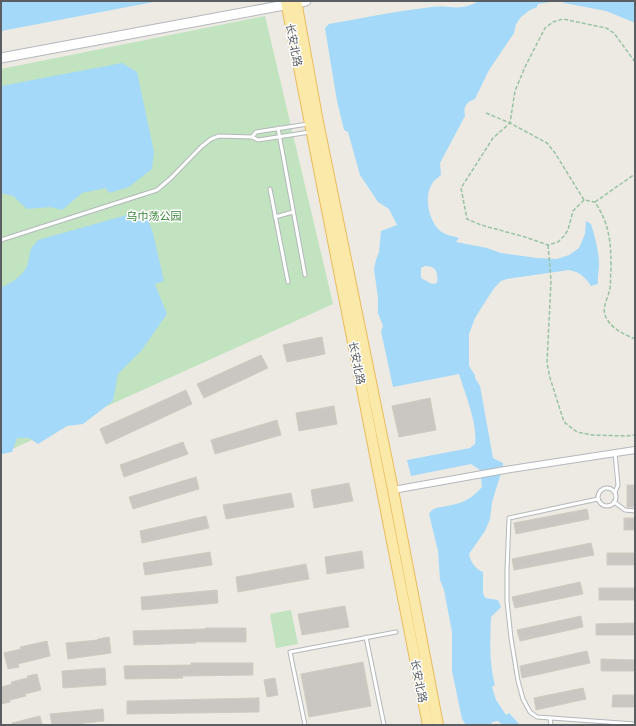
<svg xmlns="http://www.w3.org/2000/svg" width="636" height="726" font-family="Figtree,'Noto Sans SC',sans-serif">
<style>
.green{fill:#c1e3bf}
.water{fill:#a4d9fa;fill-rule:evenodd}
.building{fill:#cac6c1;stroke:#d1cbc1}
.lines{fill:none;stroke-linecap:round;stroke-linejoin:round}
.service-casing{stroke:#b4b8bc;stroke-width:5}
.minor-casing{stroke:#b4b8bc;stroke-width:8}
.secondary-casing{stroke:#b4b7bc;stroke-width:11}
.primary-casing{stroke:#eabc5d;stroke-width:12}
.path{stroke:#99c3a2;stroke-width:1.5;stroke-dasharray:4 2;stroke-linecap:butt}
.service{stroke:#fff;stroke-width:3}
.minor{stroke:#fff;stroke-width:6}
.secondary{stroke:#fff;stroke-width:9}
.primary{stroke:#fbe9a9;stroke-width:10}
.labels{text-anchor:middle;stroke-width:3;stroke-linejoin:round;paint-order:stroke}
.street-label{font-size:11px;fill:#5a5e62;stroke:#fff}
.park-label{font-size:11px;fill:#398239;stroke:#fff}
</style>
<rect width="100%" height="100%" fill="#eceae2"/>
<g class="green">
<polygon points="265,16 333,304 1,454 1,69"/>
<polygon points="291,610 298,644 276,648 270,614"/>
</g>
<g class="water">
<polygon points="1,1 159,1 1,31"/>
<path d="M479,1H556L538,4L537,7L530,10L521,17L516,24L514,33L489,70L475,99C466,102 463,107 465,116L440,163L441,175C439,177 436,179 434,181C423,194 428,219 439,230C445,235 452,236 459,238L456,242L487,248L501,253L537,258L557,259L569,255L579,248L585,234L586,221L591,224C595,238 599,251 599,265C599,272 597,277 598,284L591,286C585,277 580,272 569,270L507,279L501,281L495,287L487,299L475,318L469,334V366L475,375V378L480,386L493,458L503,463V467L492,502L490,519L485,531L469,554C470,561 476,570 483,572V593L485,598L498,600L501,607L491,617C490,639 489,663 495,685L492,687L496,700L506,715L509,713L520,725H503L498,721L492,722L491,725H466L462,719L452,671V632L444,590L440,580L438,551L429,514L432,510L436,508C457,504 467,504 482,487L480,470L471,464L411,476L407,460L470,448L475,444C478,425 465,393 459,374L393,387L381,331L383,326L378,313V298L374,269L376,260L379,252L381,231L397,225L389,209L378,202L360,175L348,132L344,130L337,101L325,28L329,24C363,18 397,11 432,7C451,5 460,12 479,1ZM425,266C437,266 438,273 437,283L432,284L421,278V268Z"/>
<polygon points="561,1 635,1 635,25 633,22 606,11 564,3"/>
<polygon points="122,63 137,72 154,152 152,169 129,187 109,193 106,188 82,193 62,210 51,207 27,209 13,196 1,193 1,86"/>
<path d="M134,213L148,219L153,233L164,281L155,284L167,314L141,351L118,374L113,401L83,424L67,426L38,444L29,438H17L12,452L1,454V288C11,283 23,276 27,266C32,252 26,253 38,240Z"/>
</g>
<g class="building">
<polygon points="322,337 325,354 287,362 283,345"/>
<polygon points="261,355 268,368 204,398 197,384"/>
<polygon points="186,390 192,404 106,444 100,429"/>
<polygon points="430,398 436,430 399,437 392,406"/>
<polygon points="334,406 337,424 299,431 296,413"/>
<polygon points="277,420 281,435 215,454 211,440"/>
<polygon points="183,442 188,454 124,477 120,465"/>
<polygon points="196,477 199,489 133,509 129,497"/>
<polygon points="349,483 353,501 314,508 311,490"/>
<rect x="627" y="485" width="8" height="22"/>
<polygon points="291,493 294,507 226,519 223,505"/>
<polygon points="587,509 589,519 516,534 514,523"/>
<polygon points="206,516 209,528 142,543 140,531"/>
<rect x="624" y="518" width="11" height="12"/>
<polygon points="591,543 594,555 514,570 512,559"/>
<polygon points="362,551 364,568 327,574 325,557"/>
<polygon points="210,552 212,565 145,575 143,563"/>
<rect x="607" y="553" width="28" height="12"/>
<polygon points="306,564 309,579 238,592 236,577"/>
<polygon points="580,582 583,594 515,608 512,597"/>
<rect x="599" y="588" width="36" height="12"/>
<polygon points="217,590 218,603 142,610 141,597"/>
<polygon points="345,606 349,627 302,635 298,614"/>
<polygon points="581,616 583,627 520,641 517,630"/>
<polygon points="635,623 635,635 596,635 596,624"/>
<polygon points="205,628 246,628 246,642 195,642 196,643 134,645 133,631 205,629"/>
<polygon points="109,637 111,653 68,659 66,643 98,640 98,639"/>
<polygon points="47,641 50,656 18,664 19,667 8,669 4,653 21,649 20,647"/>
<polygon points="587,651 590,663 522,678 520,666"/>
<polygon points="601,659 635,660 635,671 601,671"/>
<polygon points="363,662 371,706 309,717 301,674"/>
<polygon points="191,663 253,663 253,675 182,676 183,678 125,679 124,666 191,665"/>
<polygon points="105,668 106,685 63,688 62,671"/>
<polygon points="37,674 41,690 25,694 26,696 10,700 10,702 1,704 1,687 12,684 11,682 28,678 27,676"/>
<polygon points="275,678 278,695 267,697 264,680"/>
<polygon points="583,688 586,699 536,710 534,698"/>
<polygon points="613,695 635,695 635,707 612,707"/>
<polygon points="259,698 259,712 127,714 127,701"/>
<polygon points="103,709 104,721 67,725 52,725 50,714"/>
<polygon points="40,716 42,725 12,725 12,723"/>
</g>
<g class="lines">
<g class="service-casing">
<g id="service">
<polyline points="308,124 256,132 252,137 258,140 310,132"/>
<polyline points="278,128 305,275"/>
<polyline points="270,189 288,282"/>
<polyline points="275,217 293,212"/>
<polyline points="1,240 157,190 171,178 201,147 211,139 219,136 252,137"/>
<circle cx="607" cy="497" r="9"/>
<polyline points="615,492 618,485 615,453"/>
<polyline points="598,499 509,518 507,570 507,601 511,638 518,681 523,699 530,712 537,717 635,724"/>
<polyline points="614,502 625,510 635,511"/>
<polyline points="366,637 384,725"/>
<polyline points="550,718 551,725"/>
<polyline points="305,725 290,652 396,632"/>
</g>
</g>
<g class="minor-casing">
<polyline id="minor" points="393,490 505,470 635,450"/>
</g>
<g class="secondary-casing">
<polyline id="secondary" points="1,58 306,1"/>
</g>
<g class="primary-casing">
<g id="primary">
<polyline points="286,1 428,725"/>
<polyline points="296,1 318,122 393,490 438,725"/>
</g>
</g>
<g class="path">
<path d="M486,113L510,123L547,143L555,153L584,200L595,202C610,225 611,243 611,270C610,276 611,282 610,288C609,296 602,306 605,315C610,328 623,334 635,339"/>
<polyline points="584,200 573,211 568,230 564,236 558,242 548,245 525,237 481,225 467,219 461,188 493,138 510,123 515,91 525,67 545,28 553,22 563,19 606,28 614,33 635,62"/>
<polyline points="595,202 635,174"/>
<polyline points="548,245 551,281 547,363 550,378 564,422 577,432 592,435 626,436 635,435"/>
</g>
<use href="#service" class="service"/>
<use href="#minor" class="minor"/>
<use href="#secondary" class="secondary"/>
<use href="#primary" class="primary"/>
</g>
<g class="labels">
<g class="street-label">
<text transform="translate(294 45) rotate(79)" y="4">长安北路</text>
<text transform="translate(357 363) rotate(79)" y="4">长安北路</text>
<text transform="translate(419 681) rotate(79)" y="4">长安北路</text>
</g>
<g class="park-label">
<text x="154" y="220">乌巾荡公园</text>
</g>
</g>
<rect width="636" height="726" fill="none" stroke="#5a5e62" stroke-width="4"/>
</svg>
